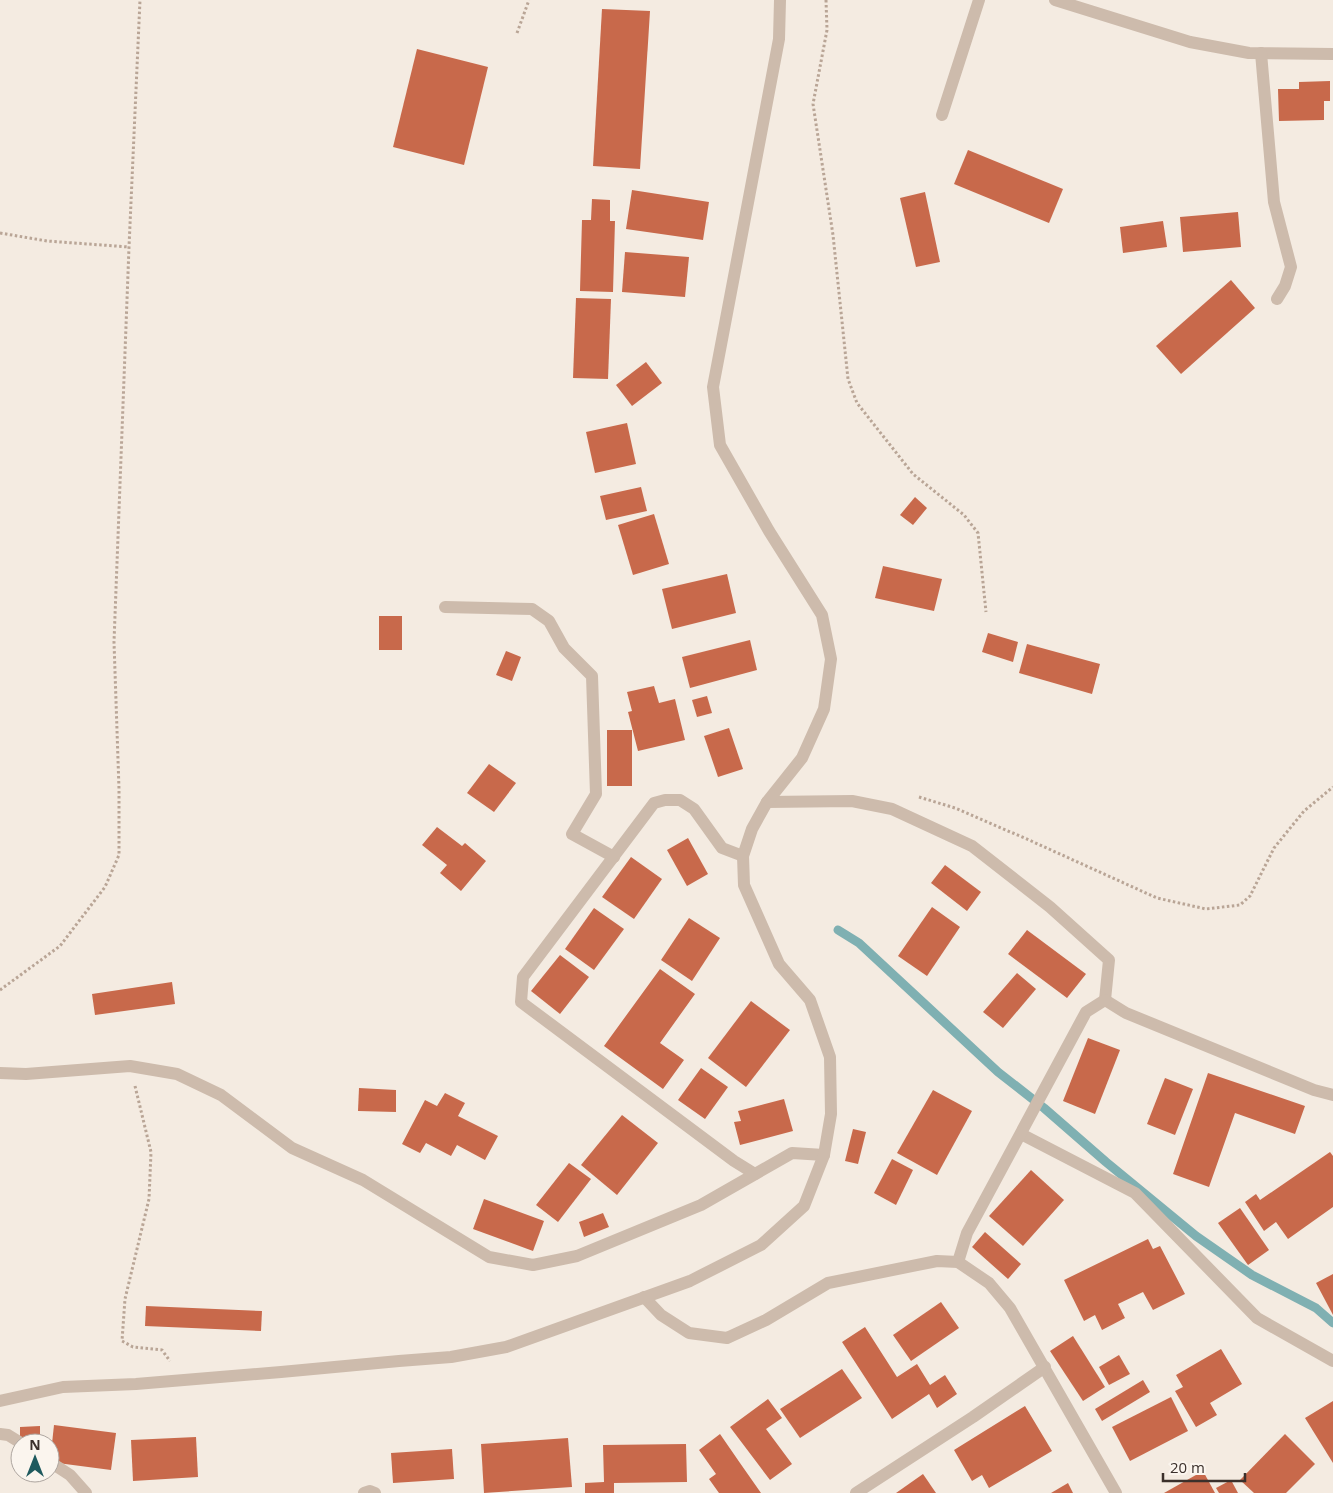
<svg xmlns="http://www.w3.org/2000/svg" width="1333" height="1493" font-family="'Open Sans',sans-serif">
<style>
.lines{fill:none;stroke-linecap:round;stroke-linejoin:round}
.stream{stroke:#7fb0b2;stroke-width:9}
.building{fill:#c8694b}
.path{stroke:#b9a596;stroke-width:3;stroke-dasharray:2.5 2.5;stroke-linecap:butt}
.minor{stroke:#cdbbac;stroke-width:12}
</style>
<rect width="100%" height="100%" fill="#f4ebe1"/>
<g class="lines">
<polyline class="stream" points="838,930 859,943 998,1072 1044,1108 1106,1162 1196,1236 1252,1275 1316,1308 1333,1323"/>
</g>
<g class="building">
<polygon points="602,9 650,11 640,169 593,166"/>
<polygon points="417,49 488,67 464,165 393,147"/>
<polygon points="1330,81 1330,101 1324,101 1324,120 1279,121 1278,89 1299,89 1299,82"/>
<polygon points="968,150 1063,189 1049,223 954,184"/>
<polygon points="632,190 709,202 703,240 626,229"/>
<polygon points="925,192 940,262 916,267 900,198"/>
<polygon points="592,199 610,200 610,221 615,221 613,292 580,291 582,220 591,220"/>
<polygon points="1238,212 1241,247 1183,252 1180,217"/>
<polygon points="1163,221 1167,247 1123,253 1120,227"/>
<polygon points="625,252 689,257 685,297 622,292"/>
<polygon points="1231,280 1255,308 1181,374 1156,346"/>
<polygon points="576,298 611,299 608,379 573,378"/>
<polygon points="646,362 662,383 632,406 616,385"/>
<polygon points="627,423 636,464 595,473 586,432"/>
<polygon points="641,487 647,511 606,520 600,496"/>
<polygon points="915,497 927,508 913,525 900,515"/>
<polygon points="654,514 669,564 633,575 618,525"/>
<polygon points="883,566 942,579 934,611 875,598"/>
<polygon points="727,574 736,613 672,629 662,589"/>
<rect x="379" y="616" width="23" height="34"/>
<polygon points="988,633 1018,642 1013,662 982,652"/>
<polygon points="750,640 757,670 690,688 682,657"/>
<polygon points="1027,644 1100,664 1092,694 1019,673"/>
<polygon points="506,651 521,657 512,681 496,675"/>
<polygon points="654,686 659,703 675,699 685,740 638,751 628,712 632,711 627,692"/>
<polygon points="707,696 712,713 697,717 692,700"/>
<polygon points="729,728 743,769 718,777 704,736"/>
<rect x="607" y="730" width="25" height="56"/>
<polygon points="489,764 516,783 494,812 467,793"/>
<polygon points="437,827 462,846 465,843 486,861 461,891 440,873 447,865 422,845"/>
<polygon points="688,838 708,874 687,886 667,850"/>
<polygon points="631,857 662,879 634,919 602,897"/>
<polygon points="945,865 981,892 967,911 931,883"/>
<polygon points="932,907 960,927 927,976 898,956"/>
<polygon points="594,908 624,929 594,970 565,949"/>
<polygon points="689,918 720,938 692,981 661,960"/>
<polygon points="1027,930 1086,974 1067,998 1008,954"/>
<polygon points="560,955 589,977 560,1014 531,991"/>
<polygon points="660,969 695,994 660,1043 684,1060 663,1089 604,1046"/>
<polygon points="1017,973 1036,989 1003,1028 983,1012"/>
<polygon points="172,982 175,1004 95,1015 92,994"/>
<polygon points="751,1001 790,1030 746,1087 708,1058"/>
<polygon points="1088,1038 1120,1050 1095,1114 1063,1101"/>
<polygon points="701,1068 728,1087 705,1119 678,1100"/>
<polygon points="1208,1073 1305,1106 1295,1134 1235,1113 1209,1187 1173,1174"/>
<polygon points="1165,1078 1193,1089 1175,1135 1147,1124"/>
<polygon points="359,1088 396,1090 396,1112 358,1111"/>
<polygon points="933,1090 972,1111 937,1175 897,1153"/>
<polygon points="445,1093 465,1103 458,1116 498,1136 485,1160 457,1145 451,1156 426,1143 420,1153 402,1144 425,1100 437,1106"/>
<polygon points="784,1099 793,1131 740,1145 734,1122 741,1121 738,1111"/>
<polygon points="622,1115 658,1143 617,1195 581,1165"/>
<polygon points="853,1129 866,1132 858,1164 845,1161"/>
<polygon points="1330,1152 1333,1156 1333,1207 1288,1239 1276,1222 1264,1231 1245,1202 1256,1194 1260,1200"/>
<polygon points="892,1159 913,1170 896,1205 874,1193"/>
<polygon points="569,1163 591,1179 558,1222 536,1205"/>
<polygon points="1031,1170 1064,1200 1023,1246 989,1216"/>
<polygon points="484,1199 544,1221 533,1251 473,1229"/>
<polygon points="1240,1208 1269,1250 1248,1265 1218,1223"/>
<polygon points="603,1213 609,1227 584,1237 579,1222"/>
<polygon points="985,1232 1021,1264 1008,1279 972,1247"/>
<polygon points="1148,1239 1153,1249 1160,1246 1185,1294 1153,1310 1143,1292 1118,1304 1125,1318 1102,1330 1095,1315 1084,1321 1064,1280"/>
<polygon points="1333,1274 1333,1315 1316,1283"/>
<polygon points="941,1302 959,1328 911,1361 893,1335"/>
<polygon points="146,1306 262,1311 261,1331 145,1326"/>
<polygon points="865,1327 897,1377 917,1364 930,1385 945,1375 957,1394 937,1408 929,1394 892,1419 842,1342"/>
<polygon points="1073,1336 1105,1387 1083,1401 1050,1351"/>
<polygon points="1221,1349 1242,1384 1210,1403 1217,1415 1196,1427 1175,1391 1183,1387 1176,1375"/>
<polygon points="1119,1355 1130,1374 1109,1385 1099,1367"/>
<polygon points="842,1369 862,1398 800,1438 780,1409"/>
<polygon points="1143,1380 1150,1392 1102,1421 1095,1409"/>
<polygon points="1171,1397 1188,1431 1130,1461 1112,1427"/>
<polygon points="768,1399 782,1418 766,1429 792,1464 770,1480 730,1427"/>
<polygon points="1333,1401 1333,1463 1305,1418"/>
<polygon points="1025,1406 1052,1451 989,1488 982,1475 972,1481 954,1450"/>
<polygon points="54,1425 116,1433 111,1470 50,1462"/>
<polygon points="40,1426 40,1441 20,1442 20,1427"/>
<polygon points="720,1434 740,1463 761,1493 719,1493 709,1479 716,1474 699,1450"/>
<polygon points="1285,1434 1315,1464 1286,1493 1254,1493 1240,1480"/>
<polygon points="196,1437 198,1477 133,1481 131,1440"/>
<polygon points="568,1438 572,1487 484,1493 481,1444"/>
<polygon points="686,1444 687,1482 614,1483 614,1493 585,1493 585,1483 604,1482 603,1445"/>
<polygon points="452,1449 454,1479 393,1483 391,1453"/>
<polygon points="1203,1471 1215,1493 1164,1493"/>
<polygon points="923,1474 936,1493 896,1493"/>
<polygon points="1231,1480 1238,1493 1219,1493 1216,1488"/>
<polygon points="1068,1483 1073,1493 1051,1493"/>
</g>
<g class="lines">
<g class="path">
<polyline points="826,0 827,30 813,104 833,235 848,379 857,403 913,474 964,515 978,533 986,612"/>
<polyline points="517,33 529,0"/>
<polyline points="0,233 47,241 129,247"/>
<polyline points="919,797 955,808 1029,840 1157,898 1206,909 1240,905 1250,896 1274,848 1304,811 1333,787"/>
<polyline points="0,990 60,946 105,887 119,855 119,789 114,642 129,247 140,0"/>
<polyline points="135,1086 151,1152 149,1199 125,1299 122,1341 133,1347 162,1350 170,1361"/>
</g>
<g class="minor">
<polyline points="1055,0 1190,42 1249,53 1333,54"/>
<polyline points="1261,53 1274,202 1291,267 1285,286 1277,299"/>
<polyline points="942,115 979,0"/>
<polyline points="445,607 532,609 549,621 564,648 592,676 596,794 572,834 614,857"/>
<polyline points="767,802 852,801 892,809 972,846 1050,907 1109,960 1105,1000"/>
<polyline points="743,856 722,848 694,809 680,800 665,800 654,803 523,977 521,1002 734,1161 755,1174"/>
<polyline points="1105,1000 1126,1013 1314,1090 1333,1095"/>
<polyline points="0,1073 26,1074 130,1066 177,1074 221,1095 292,1148 363,1180 489,1257 533,1265 577,1256 701,1205 792,1153 824,1155"/>
<polyline points="1021,1134 1135,1193 1257,1318 1333,1361"/>
<polyline points="958,1262 967,1233 1086,1012 1105,1000"/>
<polyline points="644,1297 661,1315 689,1333 727,1338 766,1320 828,1283 937,1261 958,1262 989,1283 1010,1308 1116,1493"/>
<polyline points="0,1401 63,1387 136,1384 281,1372 399,1361 451,1357 506,1347 690,1281 761,1245 804,1206 824,1155 831,1114 830,1057 810,1000 779,964 744,885 743,856 752,829 767,802 802,758 824,709 831,659 822,615 769,531 720,445 713,387 779,39 780,0"/>
<polyline points="0,1434 8,1435 21,1443"/>
<polyline points="50,1462 70,1475 86,1493"/>
<polyline points="364,1493 370,1491 375,1493"/>
<polyline points="856,1493 973,1417 1045,1367"/>
</g>
</g>
<g transform="translate(35 1458)"><circle r="24" fill="#fbf5ee" stroke="#aea6a0"/>
<path d="M0-4L9 19L0 12L-9 19Z" fill="#1f5a5e"/>
<text y="-8" font-size="14" font-weight="bold" text-anchor="middle" fill="#3b302b">N</text>
</g>
<path d="M1163 1473v8h82v-8" fill="none" stroke="#3b302b" stroke-width="2.5"/>
<text x="1170" y="1473" font-size="15" fill="#3b302b" stroke="#fbf5ee" stroke-width="4" paint-order="stroke">20 m</text>
</svg>
